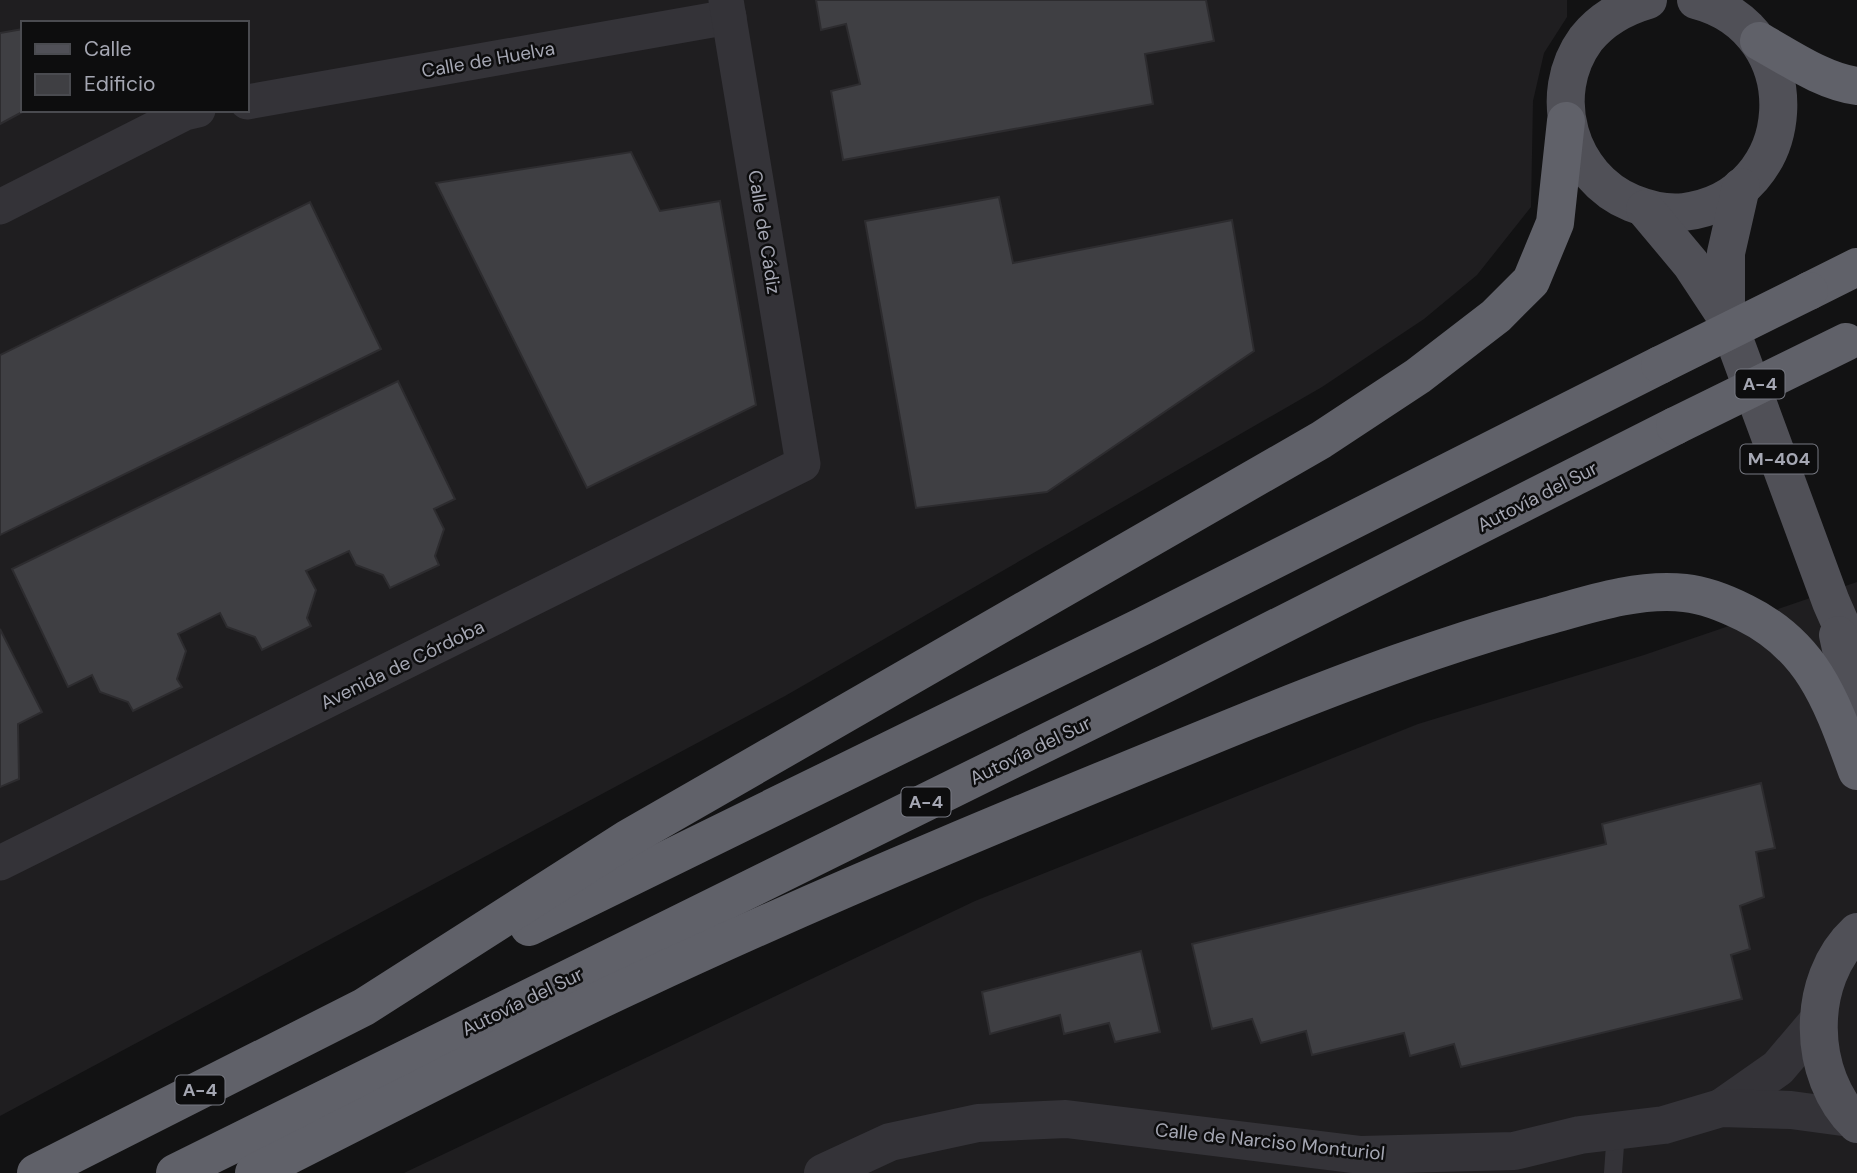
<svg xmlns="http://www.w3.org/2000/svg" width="1857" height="1173" font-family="'DM Sans',sans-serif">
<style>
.built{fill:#1f1e20;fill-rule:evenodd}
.building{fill:#3f3f43;stroke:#2d2c2f;stroke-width:2}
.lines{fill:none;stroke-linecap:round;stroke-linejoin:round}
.service{stroke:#343338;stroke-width:18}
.minor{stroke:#343338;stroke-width:35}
.tertiary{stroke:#343338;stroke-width:38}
.primary{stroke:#505057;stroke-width:38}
.motorway{stroke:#606169;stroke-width:38}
.motorway-bridge{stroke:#606169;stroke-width:38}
.labels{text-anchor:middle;stroke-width:5;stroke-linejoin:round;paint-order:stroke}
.shield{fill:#0d0d0e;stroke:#777982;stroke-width:2}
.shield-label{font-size:18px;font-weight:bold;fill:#a5a7b3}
.street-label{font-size:19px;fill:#a5a7b3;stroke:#0d0d0e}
</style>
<rect width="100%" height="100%" fill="#121213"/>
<g class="built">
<path d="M0,0H1567V17L1544,53L1533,101L1531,207L1477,275L1424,319L1322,387L785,696L0,1116ZM23,23H247V110H23Z"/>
<polygon points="1857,582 1857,1173 404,1173 975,901 1418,724 1644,655"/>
</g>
<g class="building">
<polygon points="816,0 1206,0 1214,41 1145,54 1153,104 843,160 831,91 860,84 846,24 821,30"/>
<polygon points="23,29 23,110 26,110 0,124 0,33"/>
<polygon points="631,152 660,211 720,201 756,405 587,488 436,183"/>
<polygon points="999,197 1013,263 1232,220 1254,351 1047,492 916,508 865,221"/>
<polygon points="310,202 381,349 0,535 0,355"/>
<polygon points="398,381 455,499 434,509 444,529 435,556 439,565 390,588 383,575 356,565 349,551 306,571 316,590 307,618 311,626 262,650 255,637 227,627 220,613 178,634 186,651 177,679 182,687 133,711 128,702 100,692 92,675 68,687 12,569"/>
<polygon points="0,629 42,712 18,724 19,779 0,787"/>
<polygon points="1761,783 1775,848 1756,852 1764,897 1740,906 1750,949 1731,955 1742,999 1461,1067 1454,1044 1410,1056 1404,1033 1312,1055 1306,1031 1261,1043 1252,1019 1212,1029 1192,944 1606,844 1602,824"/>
<polygon points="1141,951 1160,1032 1115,1042 1109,1023 1064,1034 1060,1015 990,1034 982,992"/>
</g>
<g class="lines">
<polyline class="service" points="1613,1173 1616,1131"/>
<g class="minor">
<polyline points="247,102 729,17"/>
<polyline points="0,207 185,113 198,110"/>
<polyline points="0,863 803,464 726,0"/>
</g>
<g class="tertiary">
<polyline points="1721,1108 1778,1068 1818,1021"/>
<polyline points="823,1173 890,1142 978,1123 1066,1119 1361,1155 1514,1151 1580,1135 1664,1125 1721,1108 1791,1110 1850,1118"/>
</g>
<g class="primary">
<path d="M1648,0C1624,7 1602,19 1586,39C1545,95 1569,177 1632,203C1647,209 1667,214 1684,212C1803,197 1812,30 1696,0"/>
<polyline points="1645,209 1691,264 1726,317 1831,602 1857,661"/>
<polyline points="1726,317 1726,253 1741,187"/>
<polyline points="1838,635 1857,722"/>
<path d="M1857,932C1805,980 1807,1076 1857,1124"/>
</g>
<g class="motorway">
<path d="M1759,41C1790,58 1822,81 1857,86"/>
<polyline points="1809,291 1857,267"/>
<polyline points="529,927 1143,626 1660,365"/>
<polyline points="36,1173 364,1007 627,839 1321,440 1418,376 1496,316 1531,281 1555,223 1566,121"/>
<polyline points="175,1173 1173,680 1675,426"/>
<path d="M254,1173C382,1109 508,1042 638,982C839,888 1044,804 1250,720C1349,680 1447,643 1551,615C1593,603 1640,588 1685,593C1705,595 1727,604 1745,613C1814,647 1832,703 1857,771"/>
</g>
<g class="motorway-bridge">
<polyline points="1660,365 1809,291"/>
<polyline points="1675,426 1846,342"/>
</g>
</g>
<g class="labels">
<g class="shield">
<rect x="1735.5" y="369.5" width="49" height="29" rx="5"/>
<rect x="1740.5" y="444.5" width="77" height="29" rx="5"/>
<rect x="901.5" y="787.5" width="49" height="29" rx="5"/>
<rect x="175.5" y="1075.5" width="49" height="29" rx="5"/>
</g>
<g class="shield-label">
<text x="1760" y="390">A-4</text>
<text x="1779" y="465">M-404</text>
<text x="926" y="808">A-4</text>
<text x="200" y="1096">A-4</text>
</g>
<g class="street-label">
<text transform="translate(488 59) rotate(-10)" y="7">Calle de Huelva</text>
<text transform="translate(765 232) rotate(81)" y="7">Calle de Cádiz</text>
<text transform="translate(1537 496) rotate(-27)" y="7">Autovía del Sur</text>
<text transform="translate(402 664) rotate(-26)" y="7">Avenida de Córdoba</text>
<text transform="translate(1030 750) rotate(-26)" y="7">Autovía del Sur</text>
<text transform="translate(522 1001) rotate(-26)" y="7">Autovía del Sur</text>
<text transform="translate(1270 1141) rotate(6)" y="7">Calle de Narciso Monturiol</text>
</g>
</g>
<rect x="21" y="21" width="228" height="91" fill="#0d0d0e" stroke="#4a4b50" stroke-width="2"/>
<rect x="35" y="44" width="35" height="10" fill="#505057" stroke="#4a4b50" stroke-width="2"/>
<text x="84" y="56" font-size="21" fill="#a5a7b3">Calle</text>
<rect x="35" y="74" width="35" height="21" fill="#3f3f43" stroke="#4a4b50" stroke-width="2"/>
<text x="84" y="91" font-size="21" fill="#a5a7b3">Edificio</text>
</svg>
